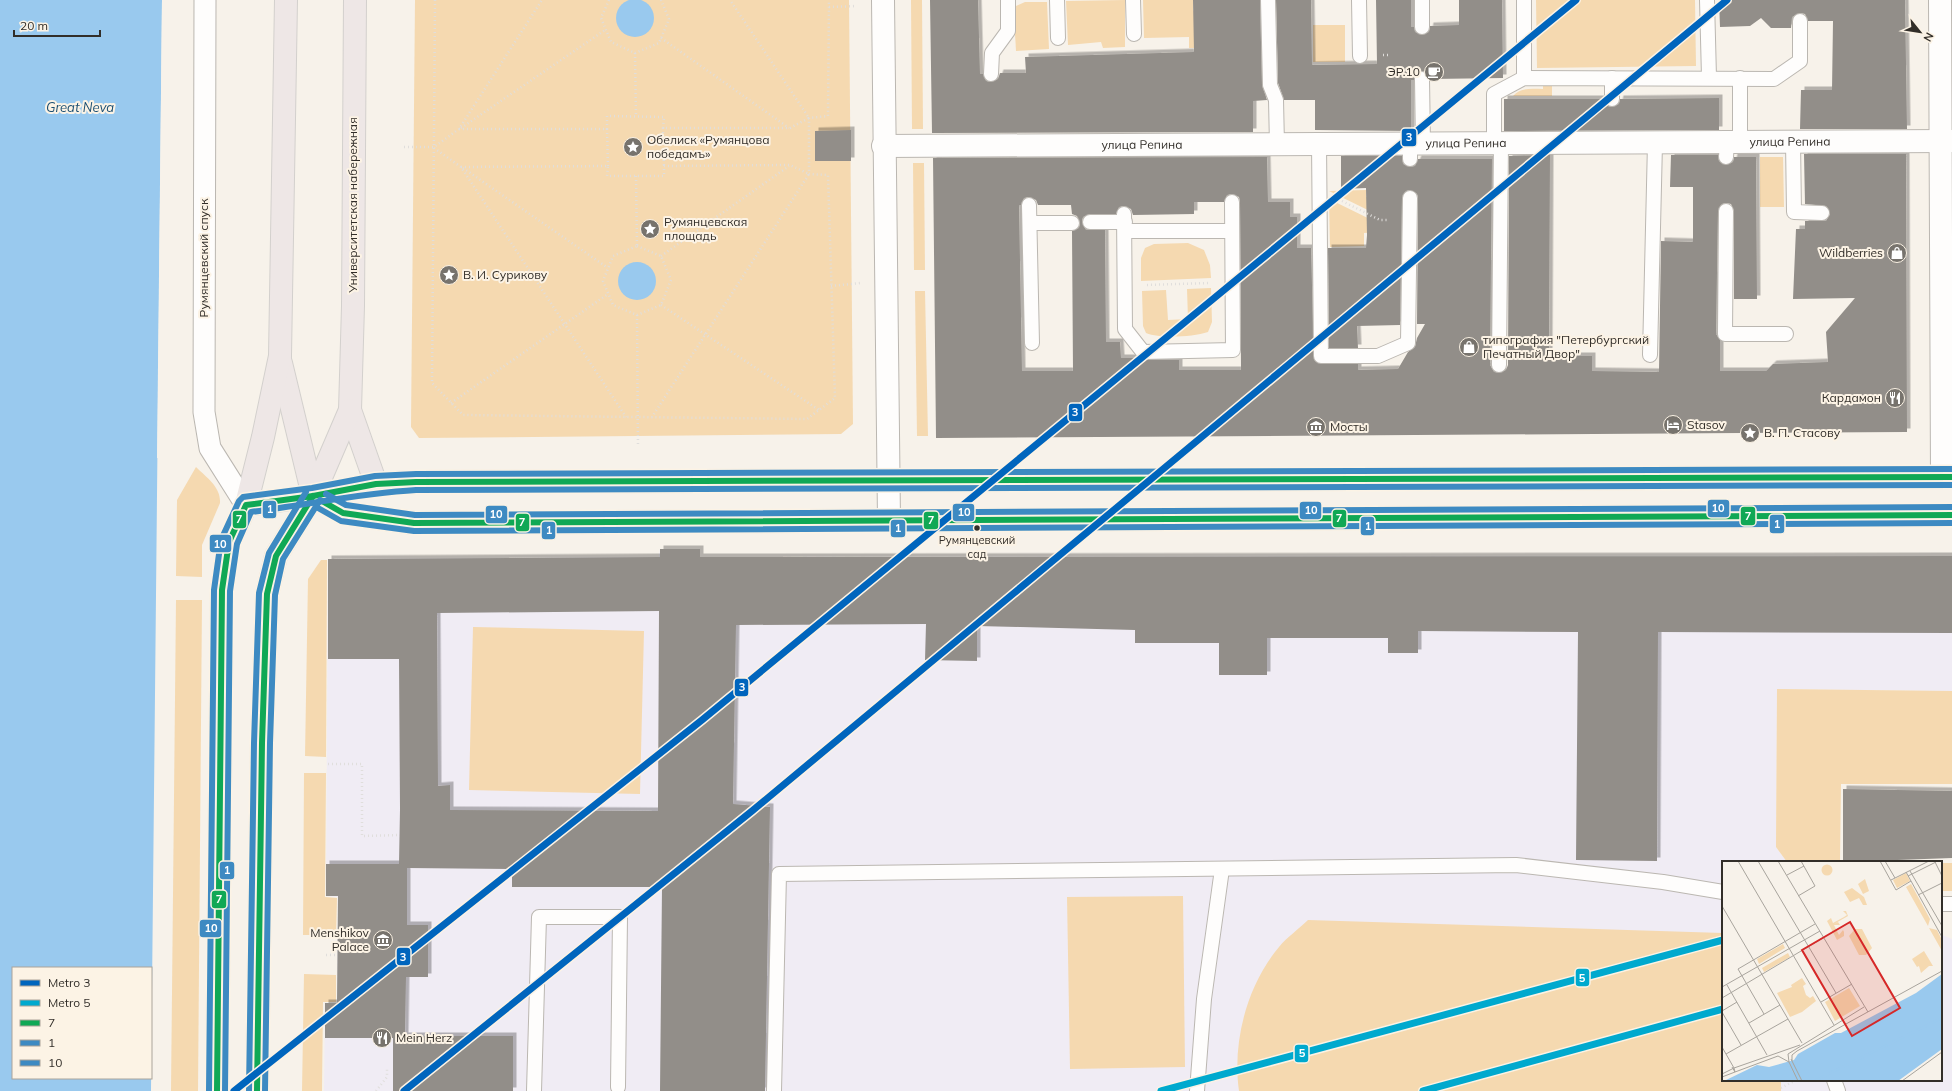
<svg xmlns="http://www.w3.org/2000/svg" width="1952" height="1091" font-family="Mulish,sans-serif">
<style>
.education{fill:#f0ecf4}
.green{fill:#f5d9b0}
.water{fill:#99c9ee;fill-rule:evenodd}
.pier{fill:#f7f2ea}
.building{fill:#928e89;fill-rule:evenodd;filter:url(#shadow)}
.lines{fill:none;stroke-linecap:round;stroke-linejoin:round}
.service-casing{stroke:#bbb7b1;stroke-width:16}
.pedestrian-casing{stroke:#bbb7b1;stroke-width:23}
.minor-casing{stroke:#bbb7b1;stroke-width:24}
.primary-casing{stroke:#d3d0cd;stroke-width:24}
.path{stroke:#e0dedc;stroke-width:2.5;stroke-dasharray:1 3;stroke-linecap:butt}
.service{stroke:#fefdfc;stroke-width:14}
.pedestrian{stroke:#fefdfc;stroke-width:21}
.minor{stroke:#fefdfc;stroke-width:22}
.primary{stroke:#eee7e6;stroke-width:22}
.bus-1-casing{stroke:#fcf3e5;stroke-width:9}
.bus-2-casing{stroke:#fcf3e5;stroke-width:9}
.bus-3-casing{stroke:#fcf3e5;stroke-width:9}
.bus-1{stroke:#10a855;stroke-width:6}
.bus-2{stroke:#3d8ac2;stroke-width:6}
.bus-3{stroke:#3d8ac2;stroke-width:6}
.metro-1-casing{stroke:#fcf3e5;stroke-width:10}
.metro-2-casing{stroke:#fcf3e5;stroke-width:10}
.metro-1{stroke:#0065bd;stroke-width:7}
.metro-2{stroke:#00a9ce;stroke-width:7}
.bus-dot{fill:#322e29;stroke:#fcf3e5;stroke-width:1.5}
.labels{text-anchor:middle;stroke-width:4;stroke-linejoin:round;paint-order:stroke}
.bus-label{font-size:11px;fill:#322e29;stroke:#fcf3e5}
.poi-label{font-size:12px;fill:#322e29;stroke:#fcf3e5;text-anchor:start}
.street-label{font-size:12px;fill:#322e29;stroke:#fcf3e5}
.water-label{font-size:13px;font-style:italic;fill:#1a4e72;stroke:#fcf3e5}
.inset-river{fill:none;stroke:#99c9ee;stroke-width:2}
.inset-road{fill:none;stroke:#a8a49d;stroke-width:1}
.view{fill:#d62828;fill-opacity:0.15;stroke:#d62828;stroke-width:2}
.inset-edge{fill:none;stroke:#322e29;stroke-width:2}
.line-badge{stroke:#fcf3e5;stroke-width:1.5}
.badge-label{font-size:11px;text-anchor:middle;font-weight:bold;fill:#fff}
</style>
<defs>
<filter id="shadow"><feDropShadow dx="3.5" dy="-3.5" stdDeviation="0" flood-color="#0004"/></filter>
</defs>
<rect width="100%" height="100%" fill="#f7f2ea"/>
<polygon class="education" points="660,549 700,549 700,557 1952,556 1952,691 1777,689 1776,847 1787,862 1723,862 1723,1080 1941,1080 1942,935 1952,939 1952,1091 324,1091 325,1003 337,1003 338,897 326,896 328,559 659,557"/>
<g class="green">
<polygon points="415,0 849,0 853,424 841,434 419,438 411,427"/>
<polygon points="911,0 922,0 923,129 912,129"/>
<polygon points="1125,0 1125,47 1103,48 1101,42 1068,45 1066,1"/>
<polygon points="1143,0 1193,0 1193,10 1217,48 1189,48 1189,37 1144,38"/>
<polygon points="1536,0 1695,0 1696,66 1537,68"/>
<polygon points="1948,0 1952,0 1952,131 1949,131"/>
<polygon points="1025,2 1047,2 1049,49 1016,51 1014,16 1016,6"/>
<rect x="1313" y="25" width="32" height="37"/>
<path d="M1543,86H1552V96H1513C1521,87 1532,89 1543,89Z"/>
<polygon points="1760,157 1783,157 1784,207 1760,207"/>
<polygon points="913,163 924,163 925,270 914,270"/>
<polygon points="1366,190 1366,197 1380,197 1380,216 1329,191"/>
<polygon points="1329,199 1380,224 1380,232 1364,233 1364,246 1330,247"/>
<polygon points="1188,243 1204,250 1210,265 1211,278 1141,281 1141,258 1145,248 1154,244"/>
<path d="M1211,288L1212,322L1208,332C1192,337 1161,339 1146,333L1143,326L1142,291L1166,290L1168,320L1188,319L1187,289Z"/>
<polygon points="915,291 925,291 928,436 917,436"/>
<path d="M196,467C207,478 221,487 220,503L202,545V577L176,576L177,500Z"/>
<polygon points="321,560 327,560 326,757 305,756 308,579"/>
<polygon points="176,600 202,600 198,1091 171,1091"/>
<polygon points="473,627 644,631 640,794 469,790"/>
<polygon points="1777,689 1952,691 1952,784 1841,784 1840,862 1787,862 1776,847"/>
<polygon points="304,773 326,773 325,897 337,898 336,935 303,935"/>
<rect x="1941" y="863" width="11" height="28"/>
<polygon points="1183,896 1185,1067 1070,1069 1067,897"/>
<path d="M1308,920L1723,933V1080H1781V1091H1239C1232,1042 1247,985 1279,947C1287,937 1299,929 1308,920Z"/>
<polygon points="304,974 336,975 336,1002 323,1002 322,1091 302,1091"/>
</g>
<g class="water">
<circle cx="635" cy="18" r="19"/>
<path d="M0,0H162L151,1091H0ZM13,968H151V1078H13Z"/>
<circle cx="637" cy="281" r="19"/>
</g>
<polygon class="pier" points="162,0 164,0 159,458 157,458"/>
<g class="building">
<polygon points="930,0 978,0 980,74 983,74 986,81 991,82 998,79 1000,73 1026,73 1025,57 1194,52 1193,0 1260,0 1262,85 1267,100 1253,101 1253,132 932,133"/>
<polygon points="1276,0 1311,0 1312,65 1377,64 1376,0 1411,0 1411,27 1414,27 1415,32 1422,35 1429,32 1430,26 1459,25 1459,0 1502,0 1503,78 1431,79 1426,72 1421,71 1417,72 1414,80 1411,80 1411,131 1315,130 1315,100 1284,100 1278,83"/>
<polygon points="1719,0 1905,0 1907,129 1800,129 1801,90 1832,90 1833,21 1808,21 1805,14 1800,13 1792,17 1791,28 1771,28 1761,18 1750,26 1720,27"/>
<polygon points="1719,98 1719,130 1504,131 1504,99 1604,99 1607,106 1612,107 1619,104 1620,99"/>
<polygon points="851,130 851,161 815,161 815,131"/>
<path d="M1804,154H1906L1907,432L936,438L933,158L1267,157L1268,202H1290V217H1297V248H1311L1314,360L1321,364H1358V370L1398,369L1408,352L1415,347L1417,338L1425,324H1417L1418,198L1417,194L1410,190L1406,191L1402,198L1400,325L1357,326L1358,348H1329L1328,248H1366L1367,235L1366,188L1341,189V156H1402L1403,164L1410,167L1415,166L1418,159H1492L1490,365L1494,372L1499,373L1506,370L1508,365L1509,156L1550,155L1549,356H1592V371L1659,372L1661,241L1693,242V187H1670L1671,155H1718L1719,161L1726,165L1733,162L1734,157H1756L1757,299H1734V211L1731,204L1726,203L1722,204L1718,211L1716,334L1720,340V371H1766L1773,364L1828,362L1826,332L1855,298L1793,299L1796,229H1805V221H1826L1830,214L1826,206L1805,204ZM1232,194L1239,197L1240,202L1241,370H1179V360H1143L1137,358H1121L1120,342H1106L1105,230H1086L1082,222L1083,217L1090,214H1116L1119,207L1124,206L1131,209L1133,215L1194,214V202H1224L1227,195ZM1029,197L1036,200L1038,205H1071L1072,214L1077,216L1080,223L1079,228L1072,231L1073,371H1022L1019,205H1021L1024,198Z"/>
<path d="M660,549H700V557L1952,556V633L1658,632L1657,861L1576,860L1578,632L1418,631V653H1388V638H1267V675H1219V643H1135V630L977,626V661L925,660L926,624L736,625L733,804L770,807L765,1091H660L662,887H512V869L407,868V925H428V977H406L405,1036H513V1091H393V1038H325V1003H337L338,896H326V864H399L400,809L399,659H328V559L660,557ZM659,611L658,811L450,810V785L438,786L437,613Z"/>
<polygon points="1843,789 1952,791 1952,858 1843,862"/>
</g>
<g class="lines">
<g class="service-casing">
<g id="service">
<polyline points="1057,0 1058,38"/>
<polyline points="1133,0 1134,34"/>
<polyline points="1268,0 1270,85 1276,100 1277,145"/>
<polyline points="1359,0 1360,56"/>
<polyline points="1422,0 1422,27"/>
<polyline points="1524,0 1524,78"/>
<polyline points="1707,0 1709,77"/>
<polyline points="991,74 992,53 1008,31 1008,0"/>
<polyline points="1740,78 1740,142"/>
<polyline points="1422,79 1423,144"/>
<polyline points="1612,99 1612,78"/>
<polyline points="1793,142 1794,212 1822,213"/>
<polyline points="1494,143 1494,94 1524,78 1774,79 1800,61 1800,21"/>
<polyline points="1319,144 1321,356 1378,356 1408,343 1410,198"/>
<polyline points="1726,157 1727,142"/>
<polyline points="1410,159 1410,144"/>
<polyline points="1029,205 1032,343"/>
<polyline points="1726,211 1725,334 1786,334"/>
<polyline points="1124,214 1125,329 1143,352 1233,350 1232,202"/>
<polyline points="1090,222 1125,222"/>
<polyline points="1030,223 1072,223"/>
<polyline points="1125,231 1232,231"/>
<polyline points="1650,355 1655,143"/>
<polyline points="1499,365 1501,143"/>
<polyline points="1941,904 1952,904"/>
<polyline points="1834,1080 1838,1091"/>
<polyline points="534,1091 539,917 620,917 618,1087"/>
<polyline points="774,1091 779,874 1516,865 1663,882 1723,892"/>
<polyline points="1197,1091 1204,999 1222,869"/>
</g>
</g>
<g class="pedestrian-casing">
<polyline id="pedestrian" points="205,0 204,412 210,448 246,505"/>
</g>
<g class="minor-casing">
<g id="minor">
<polyline points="883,0 889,520"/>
<polyline points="1940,0 1942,477"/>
<path id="s1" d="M883,146L1952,141"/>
</g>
</g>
<g class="primary-casing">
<g id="primary">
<polyline points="355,0 353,306 350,410 376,484"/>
<polyline points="281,363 313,496"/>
<polyline points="313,496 343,513 414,523 1952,515"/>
<polyline points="246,505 313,496 376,484 416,482 1952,477"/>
<polyline points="217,1091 222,590 229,542 246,505 263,437 280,356 286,0"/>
<polyline points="257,1091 262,743 267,594 276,556 313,496 350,410"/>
</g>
</g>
<g class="path">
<polyline points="435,0 432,383 463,415 807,419 835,398 828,175 809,174 809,118 828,116 829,0"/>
<polyline points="609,0 601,18 611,42 635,53 659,43 669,19 661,0"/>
<polyline points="829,7 857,6"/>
<polyline points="661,38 789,128"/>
<polyline points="635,53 636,117"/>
<polyline points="1383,55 1391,55"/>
<polyline points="461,128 605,30"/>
<polyline points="663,128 664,166"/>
<polyline points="459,129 607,129 607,116 664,117 663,128 790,128 809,118 730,0"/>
<polyline points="607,129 608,166"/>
<polyline points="404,147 434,147 459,129 542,0"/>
<polyline points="434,148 461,167 626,417"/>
<polyline points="461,167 608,166 607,176 664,176 664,166 790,165 809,174 652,417"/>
<polyline points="463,168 608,268"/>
<polyline points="636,176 637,246"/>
<polyline points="1342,201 1380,220 1388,220"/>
<polygon points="637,246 661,256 671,280 661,305 637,315 613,305 603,281 613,256"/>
<polyline points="661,256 789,166"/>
<polyline points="1147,285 1210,283"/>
<polyline points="831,286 861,283"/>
<polyline points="661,305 819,410"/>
<polyline points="637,315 638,447"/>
<polyline points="451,403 608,294"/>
<polyline points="328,764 362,764 362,836 400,835"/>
<polyline points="1897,861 1897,862"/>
<polyline points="326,955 337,955"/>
<polyline points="1781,1088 1796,1080"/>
<polyline points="376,1091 387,1077 387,1067"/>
</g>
<use href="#service" class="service"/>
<use href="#pedestrian" class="pedestrian"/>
<use href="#minor" class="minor"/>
<use href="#primary" class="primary"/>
<g class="bus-1-casing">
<g id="bus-1">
<polyline points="322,501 343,513 414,523 1952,515"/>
<polyline points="217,1091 222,590 229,542 246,505 313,496 376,484 416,482 1952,477"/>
<polyline points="257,1091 262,743 267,594 276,556 313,496"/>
</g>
</g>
<g class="bus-2-casing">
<g id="bus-2">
<polyline points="318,508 341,521 414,531 1952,523"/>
<path d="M225,1091L230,591L237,544L251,512C306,505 361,493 416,490L1952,485"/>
<polyline points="265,1091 270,743 275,595 283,559 320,500"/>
</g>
</g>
<g class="bus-3-casing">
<g id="bus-3">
<polyline points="326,494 346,505 415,515 1952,507"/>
<polyline points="209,1091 214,590 221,540 239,501 243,497 312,488 375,476 416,474 1952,469"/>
<polyline points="249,1091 254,743 259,593 269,553 306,492"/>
</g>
</g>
<use href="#bus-1" class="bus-1"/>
<use href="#bus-2" class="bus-2"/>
<use href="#bus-3" class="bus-3"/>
<g class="metro-1-casing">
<g id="metro-1">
<polyline points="234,1091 702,720 1576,0"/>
<polyline points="404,1091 752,811 1727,0"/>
</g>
</g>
<g class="metro-2-casing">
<g id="metro-2">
<polyline points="1161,1091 1723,940"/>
<polyline points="1423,1091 1723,1009"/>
</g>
</g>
<use href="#metro-1" class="metro-1"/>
<use href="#metro-2" class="metro-2"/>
</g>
<defs>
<g id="cafe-disc" transform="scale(1)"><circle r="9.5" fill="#77736d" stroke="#fcf3e5"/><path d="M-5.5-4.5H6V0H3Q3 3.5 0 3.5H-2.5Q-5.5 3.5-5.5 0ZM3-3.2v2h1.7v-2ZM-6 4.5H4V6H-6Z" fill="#fff"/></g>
<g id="sight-disc" transform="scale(1)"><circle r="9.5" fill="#77736d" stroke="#fcf3e5"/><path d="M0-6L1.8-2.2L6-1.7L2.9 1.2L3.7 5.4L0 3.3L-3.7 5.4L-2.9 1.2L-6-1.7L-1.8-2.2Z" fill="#fff"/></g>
<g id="shop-disc" transform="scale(1)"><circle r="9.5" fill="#77736d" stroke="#fcf3e5"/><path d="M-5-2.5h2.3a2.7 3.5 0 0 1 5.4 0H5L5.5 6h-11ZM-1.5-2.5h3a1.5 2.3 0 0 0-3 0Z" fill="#fff"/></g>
<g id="restaurant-disc" transform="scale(1)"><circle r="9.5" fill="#77736d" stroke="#fcf3e5"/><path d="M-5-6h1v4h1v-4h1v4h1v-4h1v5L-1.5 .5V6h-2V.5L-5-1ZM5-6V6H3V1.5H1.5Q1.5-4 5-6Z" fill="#fff"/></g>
<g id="hotel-disc" transform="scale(1)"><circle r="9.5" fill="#77736d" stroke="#fcf3e5"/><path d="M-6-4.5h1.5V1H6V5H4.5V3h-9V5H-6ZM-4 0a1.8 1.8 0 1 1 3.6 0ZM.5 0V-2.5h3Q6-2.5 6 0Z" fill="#fff"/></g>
<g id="museum-disc" transform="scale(1)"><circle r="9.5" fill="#77736d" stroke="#fcf3e5"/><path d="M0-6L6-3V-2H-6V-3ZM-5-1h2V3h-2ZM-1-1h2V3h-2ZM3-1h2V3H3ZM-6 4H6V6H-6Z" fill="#fff"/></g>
</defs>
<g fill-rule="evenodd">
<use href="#cafe-disc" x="1434" y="72"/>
<use href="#sight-disc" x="633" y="147"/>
<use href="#sight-disc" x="650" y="229"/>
<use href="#shop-disc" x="1897" y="253"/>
<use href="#sight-disc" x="449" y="275"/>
<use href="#shop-disc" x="1469" y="347"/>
<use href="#restaurant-disc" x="1895" y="398"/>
<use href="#hotel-disc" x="1673" y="425"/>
<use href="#museum-disc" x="1316" y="427"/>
<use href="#sight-disc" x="1750" y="433"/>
<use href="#museum-disc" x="383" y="940"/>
<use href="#restaurant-disc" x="382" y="1038"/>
</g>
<circle class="bus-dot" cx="977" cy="528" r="3.5"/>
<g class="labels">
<g class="bus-label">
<text x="977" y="544">Румянцевский<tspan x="977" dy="14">сад</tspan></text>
</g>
<g class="poi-label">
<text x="1420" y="76" text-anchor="end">ЭР.10</text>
<text x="647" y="144">Обелиск «Румянцова<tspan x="647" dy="14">победамъ»</tspan></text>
<text x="664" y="226">Румянцевская<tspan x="664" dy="14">площадь</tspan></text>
<text x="1883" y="257" text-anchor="end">Wildberries</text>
<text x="463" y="279">В. И. Сурикову</text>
<text x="1483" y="344">типография "Петербургский<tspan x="1483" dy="14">Печатный Двор"</tspan></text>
<text x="1881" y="402" text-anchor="end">Кардамон</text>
<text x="1687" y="429">Stasov</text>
<text x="1330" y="431">Мосты</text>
<text x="1764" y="437">В. П. Стасову</text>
<text x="369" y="937" text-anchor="end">Menshikov<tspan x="369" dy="14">Palace</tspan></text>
<text x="396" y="1042">Mein Herz</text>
</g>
<g class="street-label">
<text dy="4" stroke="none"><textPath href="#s1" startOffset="907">улица Репина</textPath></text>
<text dy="4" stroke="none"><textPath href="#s1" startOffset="583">улица Репина</textPath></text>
<text dy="4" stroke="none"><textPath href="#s1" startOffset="259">улица Репина</textPath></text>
<text transform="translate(353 205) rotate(-90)" y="4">Университетская набережная</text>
<text transform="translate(204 258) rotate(-90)" y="4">Румянцевский спуск</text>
</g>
<g class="water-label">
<text x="80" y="112">Great Neva</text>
</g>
</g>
<g transform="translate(1722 861)">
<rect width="220" height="220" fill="#f7f2ea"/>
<path d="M99.5 9a5.5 5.5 0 1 1 11 0a5.5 5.5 0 1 1-11 0ZM184,12L188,20L175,27L171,19ZM143,18L147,30L141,33L136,23ZM189,23L208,58L206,65L184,26ZM130,27L142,36L145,44H141L137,37L128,41L122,31ZM121,50H124L126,55L112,63L116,61L118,64H112L117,74L121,69L122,71V75L115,79L105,60L109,57L111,62L122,56L125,54ZM207,67L215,69L220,79V90ZM133,68H140L150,87L144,94H137L127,75ZM61,83L63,87L37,103L35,98ZM202,90L211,105H207L199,112L197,105L195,106L190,98ZM66,92L68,96L42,111L40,107ZM80,117L84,123L81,125L84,134L88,137L91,135L94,140L80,151L68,156L55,132L70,126L69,124ZM127,127L138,145L113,160L103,141Z" fill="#f5d9b0"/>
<path d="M220,113V188L176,220H2L35,204L47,206L72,199L76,193L113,172H119L194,132Z" fill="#99c9ee"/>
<path class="inset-river" d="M92,220L220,157"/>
<path class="inset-road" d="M16,0L112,164M36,0L114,132M56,0L146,151M158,0L174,29L189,20M163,0L173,17M213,1L220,15M188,10L220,65M184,11L220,76M65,14L82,5M186,15L214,1M169,19L207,0M196,34L220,22M76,35L93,25L79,0M0,45L80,182M5,124L45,194M0,126L98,70M0,137L101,77M99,141L130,123M0,150L15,141M0,151L19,184M42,153L16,108L93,63M27,162L58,144M0,186L12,207L78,184M4,193L66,158M66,193L142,146M66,193L67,201L76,220M69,198L80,220M70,200V194L75,190L220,110M10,206L13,211L56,195L67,201M0,213L12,207L13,211L0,216M180,220L220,191"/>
<path class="view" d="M128,61L178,147L130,175L80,89Z"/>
<rect width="220" height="220" class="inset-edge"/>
</g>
<g class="line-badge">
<rect x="1401" y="128" width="16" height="19" rx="4" fill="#0065bd"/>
<rect x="1068" y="403" width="15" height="19" rx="4" fill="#0065bd"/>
<rect x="1707" y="499" width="23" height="19" rx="4" fill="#3d8ac2"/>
<rect x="262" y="500" width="15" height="19" rx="4" fill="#3d8ac2"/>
<rect x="1299" y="501" width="23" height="19" rx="4" fill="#3d8ac2"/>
<rect x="952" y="503" width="23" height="19" rx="4" fill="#3d8ac2"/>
<rect x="485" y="505" width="23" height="19" rx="4" fill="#3d8ac2"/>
<rect x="1740" y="506" width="16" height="20" rx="4" fill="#10a855"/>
<rect x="1332" y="509" width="15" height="19" rx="4" fill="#10a855"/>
<rect x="232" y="510" width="15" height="19" rx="4" fill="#10a855"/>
<rect x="923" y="511" width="16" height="19" rx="4" fill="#10a855"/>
<rect x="515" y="513" width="15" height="19" rx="4" fill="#10a855"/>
<rect x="1769" y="514" width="16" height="20" rx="4" fill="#3d8ac2"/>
<rect x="1360" y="516" width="15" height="20" rx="4" fill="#3d8ac2"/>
<rect x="890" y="519" width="16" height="19" rx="4" fill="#3d8ac2"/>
<rect x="541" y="521" width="15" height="19" rx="4" fill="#3d8ac2"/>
<rect x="209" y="534" width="23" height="19" rx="4" fill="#3d8ac2"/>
<rect x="734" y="678" width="15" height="19" rx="4" fill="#0065bd"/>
<rect x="219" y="861" width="16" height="19" rx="4" fill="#3d8ac2"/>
<rect x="211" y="890" width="16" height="19" rx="4" fill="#10a855"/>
<rect x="199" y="919" width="23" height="19" rx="4" fill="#3d8ac2"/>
<rect x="396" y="947" width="15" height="19" rx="4" fill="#0065bd"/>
<rect x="1575" y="968" width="15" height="19" rx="4" fill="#00a9ce"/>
<rect x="1294" y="1044" width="15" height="19" rx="4" fill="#00a9ce"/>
</g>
<g class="badge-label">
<text x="1409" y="141">3</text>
<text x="1075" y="416">3</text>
<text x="1718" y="512">10</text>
<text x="270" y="513">1</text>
<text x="1311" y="514">10</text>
<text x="964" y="516">10</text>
<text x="496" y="518">10</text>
<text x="1748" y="520">7</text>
<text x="1339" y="522">7</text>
<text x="239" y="523">7</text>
<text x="931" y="524">7</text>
<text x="522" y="526">7</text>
<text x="1777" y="528">1</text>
<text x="1368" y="530">1</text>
<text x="898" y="532">1</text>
<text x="549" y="534">1</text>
<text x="220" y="548">10</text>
<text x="742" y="691">3</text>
<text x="227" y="874">1</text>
<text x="219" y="903">7</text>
<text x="211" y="932">10</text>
<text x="403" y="961">3</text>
<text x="1582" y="982">5</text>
<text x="1302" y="1057">5</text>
</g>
<rect x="12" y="967" width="140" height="112" fill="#fcf3e5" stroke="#aba49a"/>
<rect x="20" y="980" width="20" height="6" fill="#0065bd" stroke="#aba49a"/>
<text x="48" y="987" font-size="12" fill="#322e29">Metro 3</text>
<rect x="20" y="1000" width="20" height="6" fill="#00a9ce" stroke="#aba49a"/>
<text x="48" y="1007" font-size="12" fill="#322e29">Metro 5</text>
<rect x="20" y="1020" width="20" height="6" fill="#10a855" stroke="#aba49a"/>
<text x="48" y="1027" font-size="12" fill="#322e29">7</text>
<rect x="20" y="1040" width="20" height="6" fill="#3d8ac2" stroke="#aba49a"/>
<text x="48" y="1047" font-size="12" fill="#322e29">1</text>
<rect x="20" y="1060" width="20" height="6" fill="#3d8ac2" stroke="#aba49a"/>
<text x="48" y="1067" font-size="12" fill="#322e29">10</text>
<g transform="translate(1920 32) rotate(120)" stroke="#fcf3e5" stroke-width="3" paint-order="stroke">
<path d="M0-3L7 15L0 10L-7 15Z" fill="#322e29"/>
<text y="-6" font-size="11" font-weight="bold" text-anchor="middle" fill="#322e29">N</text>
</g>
<path d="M14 30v6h86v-6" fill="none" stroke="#322e29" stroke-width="2"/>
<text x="20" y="30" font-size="12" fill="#322e29" stroke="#fcf3e5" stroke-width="3" paint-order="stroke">20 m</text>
</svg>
